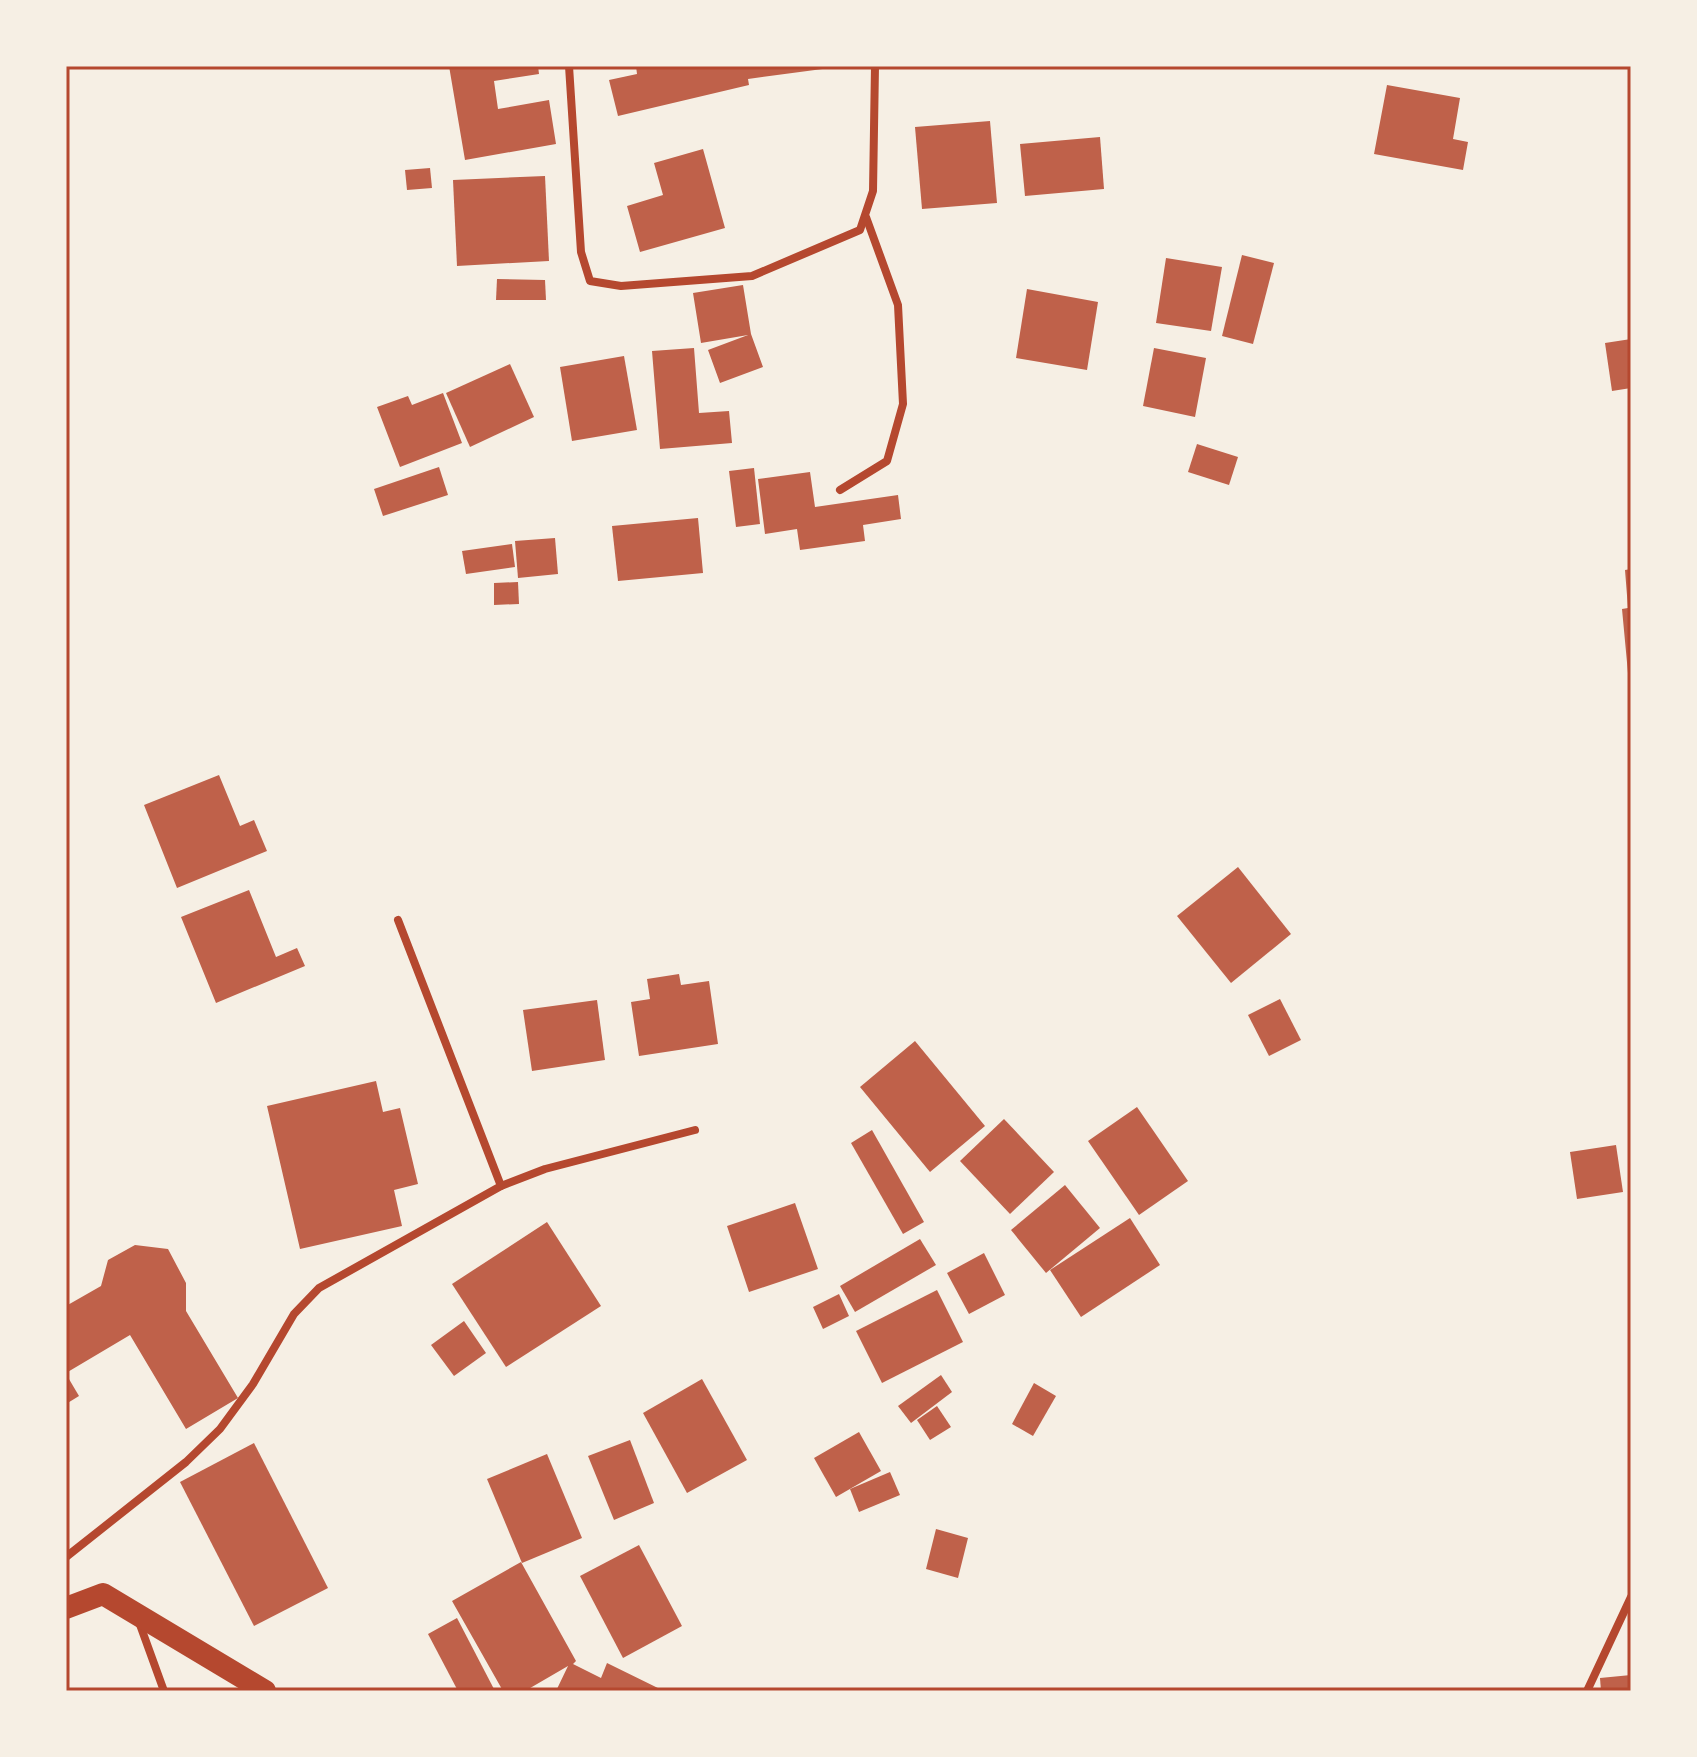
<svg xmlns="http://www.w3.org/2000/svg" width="1697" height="1757" font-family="'Public Sans',sans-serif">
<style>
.building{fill:#bf614a}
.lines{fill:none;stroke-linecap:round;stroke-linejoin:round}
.minor{stroke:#b5482f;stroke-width:8}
.trunk{stroke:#b5482f;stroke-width:22}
.neatline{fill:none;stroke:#b5482f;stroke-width:3}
</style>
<rect width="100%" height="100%" fill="#f6efe4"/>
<g class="building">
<polygon points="449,66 538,66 539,74 494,81 498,109 549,100 556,144 465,160"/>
<polygon points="636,66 830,66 830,68 748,79 749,85 618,116 609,80 637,74"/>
<polygon points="1387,85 1460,98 1453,139 1468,142 1463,170 1374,154"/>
<polygon points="990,121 997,203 922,209 915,127"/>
<polygon points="1100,137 1104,189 1025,196 1020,144"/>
<polygon points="703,149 725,228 640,252 627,206 663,195 654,163"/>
<polygon points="430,168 432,188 407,190 405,170"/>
<polygon points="545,176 549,261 457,266 453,180"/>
<polygon points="1242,255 1274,263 1253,344 1222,336"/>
<polygon points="1166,258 1222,267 1211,331 1156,323"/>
<polygon points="497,279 545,280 546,300 496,300"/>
<polygon points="743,285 751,334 763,367 720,383 708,350 748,335 701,343 693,293"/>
<polygon points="1027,289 1098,302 1087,370 1016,358"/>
<polygon points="1631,339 1631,388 1612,391 1605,343"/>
<polygon points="694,348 699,413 729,411 732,443 660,449 652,351"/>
<polygon points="1154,348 1206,358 1195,417 1143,406"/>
<polygon points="624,356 637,430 572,441 560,367"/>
<polygon points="510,364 534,417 470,447 446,393"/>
<polygon points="443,393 462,443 400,467 377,407 408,396 412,405"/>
<polygon points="1197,444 1238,457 1229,485 1188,472"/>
<polygon points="439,467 448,495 383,516 374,489"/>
<polygon points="754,468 760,524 736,527 729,471"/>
<polygon points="810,472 815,507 898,495 901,519 863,525 865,541 800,550 797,529 765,534 758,479"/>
<polygon points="698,518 703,573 618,581 612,526"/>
<polygon points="555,538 558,574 518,578 515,541"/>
<polygon points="512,544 515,567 466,574 462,551"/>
<polygon points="1631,569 1631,673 1628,673 1622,609 1628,608 1625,570"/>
<polygon points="518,582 519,604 494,605 494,583"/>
<polygon points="219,775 240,826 254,820 267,851 177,888 144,805"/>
<polygon points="1238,867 1291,934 1231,983 1177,916"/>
<polygon points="249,890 276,957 297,948 305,966 216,1003 181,917"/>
<polygon points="679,974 681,985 709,981 718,1044 639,1056 631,1002 650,999 647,979"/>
<polygon points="1280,999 1301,1040 1269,1056 1248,1015"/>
<polygon points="597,1000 605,1060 532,1071 523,1010"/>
<polygon points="915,1041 985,1126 930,1172 860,1087"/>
<polygon points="376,1081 383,1112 400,1108 418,1184 394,1190 402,1226 300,1249 267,1106"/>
<polygon points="1137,1107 1188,1181 1139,1215 1088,1141"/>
<polygon points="1004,1119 1054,1172 1010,1214 960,1161"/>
<polygon points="872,1130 924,1222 903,1234 851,1143"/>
<polygon points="1616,1145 1623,1192 1577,1199 1570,1152"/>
<polygon points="1065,1185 1100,1228 1046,1273 1011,1230"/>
<polygon points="795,1203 818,1269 749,1292 727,1226"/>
<polygon points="1130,1218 1160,1265 1081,1317 1050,1270"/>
<polygon points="547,1222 601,1306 506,1367 452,1284"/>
<polygon points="920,1239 936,1265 855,1312 840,1286"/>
<polygon points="135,1245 168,1249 186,1283 186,1311 238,1398 186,1429 130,1335 66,1373 66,1306 101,1286 108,1260"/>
<polygon points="984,1253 1005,1295 969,1314 947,1273"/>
<polygon points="937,1290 963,1342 882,1383 856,1331"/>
<polygon points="839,1294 849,1316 823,1329 813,1307"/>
<polygon points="464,1321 486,1353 454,1376 431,1345"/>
<polygon points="66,1374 79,1396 66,1404"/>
<polygon points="941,1375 952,1392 911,1423 898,1406"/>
<polygon points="702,1379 747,1460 687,1493 643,1413"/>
<polygon points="1034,1383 1056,1396 1033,1436 1012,1424"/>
<polygon points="937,1406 951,1427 930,1440 917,1420"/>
<polygon points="859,1432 881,1471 836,1497 814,1458"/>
<polygon points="630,1440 654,1503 614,1520 588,1456"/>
<polygon points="254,1443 328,1588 254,1626 180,1482"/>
<polygon points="547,1454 582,1538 522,1563 487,1479"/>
<polygon points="890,1472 900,1495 859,1512 850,1489"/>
<polygon points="936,1529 968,1538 958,1578 926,1569"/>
<polygon points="639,1545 682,1626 623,1658 580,1576"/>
<polygon points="521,1562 576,1661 573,1664 601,1678 607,1663 664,1691 556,1691 568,1666 525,1691 503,1691 452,1601"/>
<polygon points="457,1618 495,1691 458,1691 428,1634"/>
<polygon points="1631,1675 1631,1691 1601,1691 1600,1678"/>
</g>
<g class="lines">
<g class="minor">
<polyline points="569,66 581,252 590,281 621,286 752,276 860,230 873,191 875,66"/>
<polyline points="840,490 887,461 903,404 898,305 866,217"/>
<polyline points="398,920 501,1186"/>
<polyline points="66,1557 186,1462 220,1429 253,1384 294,1314 319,1288 501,1186 545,1169 695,1130"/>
<polyline points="139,1622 164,1691"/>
<polyline points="1587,1691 1631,1597"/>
</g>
<polyline class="trunk" points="66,1608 103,1594 265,1691"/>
</g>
<rect width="1697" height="1757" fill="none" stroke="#f6efe4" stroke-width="136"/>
<rect x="68" y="68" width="1561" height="1621" class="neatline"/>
</svg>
